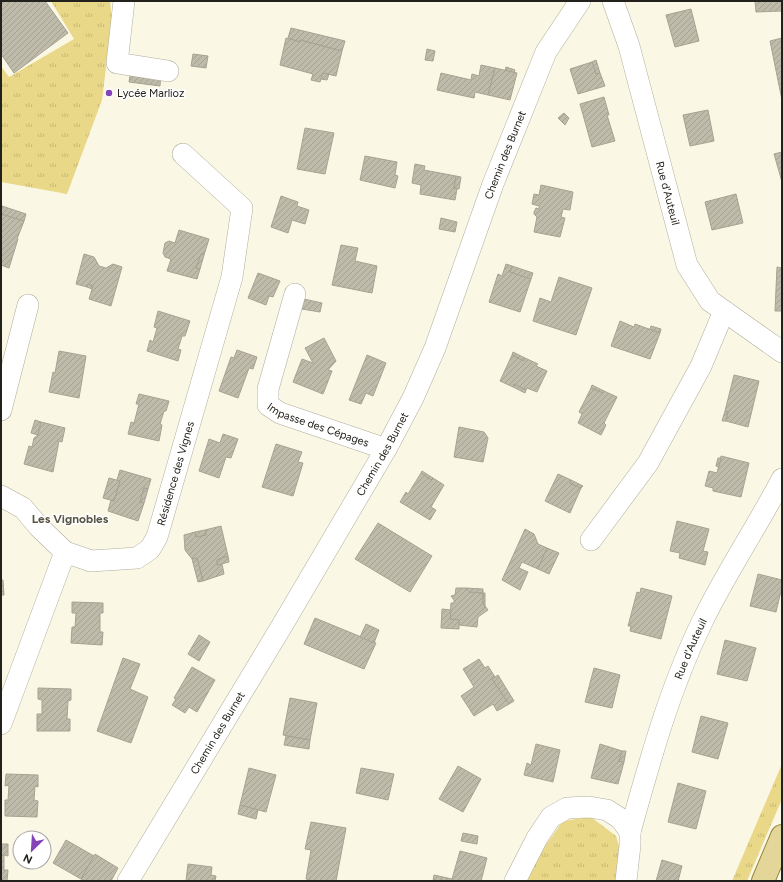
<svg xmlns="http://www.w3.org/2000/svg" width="783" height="882" font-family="Figtree,sans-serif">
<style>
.grass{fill:url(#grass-tufts)}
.building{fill:url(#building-hatch);stroke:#a7a393}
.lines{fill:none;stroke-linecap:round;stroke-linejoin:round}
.minor-casing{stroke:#b0ad9c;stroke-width:22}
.major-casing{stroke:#94853f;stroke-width:24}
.minor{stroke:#fff;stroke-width:21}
.major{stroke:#e3d698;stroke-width:22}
.poi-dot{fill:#8543b8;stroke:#fff;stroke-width:1.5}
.labels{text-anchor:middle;stroke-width:3;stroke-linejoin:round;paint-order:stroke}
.poi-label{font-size:11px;fill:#23211b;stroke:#fff;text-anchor:start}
.street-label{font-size:11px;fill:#23211b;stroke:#fff}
.neighbourhood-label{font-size:12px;font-weight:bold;fill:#585546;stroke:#fff}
</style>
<defs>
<pattern id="grass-tufts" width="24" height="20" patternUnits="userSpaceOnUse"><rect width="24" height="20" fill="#e9d887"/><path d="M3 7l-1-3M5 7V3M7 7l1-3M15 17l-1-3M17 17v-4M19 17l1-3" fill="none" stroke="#c8b974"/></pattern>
<pattern id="building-hatch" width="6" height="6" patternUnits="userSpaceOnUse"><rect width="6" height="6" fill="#bfbbaa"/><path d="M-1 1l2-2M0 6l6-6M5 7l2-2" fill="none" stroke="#a4a092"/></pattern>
</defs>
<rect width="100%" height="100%" fill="#fbf7e5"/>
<g class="grass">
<polygon points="51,1 110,1 112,19 102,100 67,194 1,182 1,66 9,77 74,39"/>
<polygon points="782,764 782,799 747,881 732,881"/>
<polygon points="591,817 616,836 622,855 618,881 522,881 540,853 563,821"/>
</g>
<g class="building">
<polygon points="1,1 45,1 68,33 14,73 1,54"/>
<polygon points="755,1 782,1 782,11 756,12"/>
<polygon points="691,9 699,41 675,47 666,15"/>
<polygon points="291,28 345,41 342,51 300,40 300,42 288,38"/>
<polygon points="286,38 300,42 300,40 342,51 336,76 323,73 320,82 311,80 313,74 280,65"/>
<polygon points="782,38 782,100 770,41"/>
<polygon points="427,49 435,51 433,61 425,60"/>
<polygon points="193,54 208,56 206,68 191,66"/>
<polygon points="596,60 600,73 596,74 592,62"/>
<polygon points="592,62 596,74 600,73 605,86 578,94 570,69"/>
<polygon points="481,65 495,68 488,95 475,92 474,98 437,90 441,73 471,80 472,74 479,76"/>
<polygon points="506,67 515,70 514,73 505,71"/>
<polygon points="495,68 517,73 510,100 488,95"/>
<polygon points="131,70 161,74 160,86 129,82"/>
<polygon points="323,73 329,74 327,80 321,79"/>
<polygon points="604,97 609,115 607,115 615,141 592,147 580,104"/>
<polygon points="708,110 714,141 690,146 683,115"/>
<polygon points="564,113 569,118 565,125 558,118"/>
<polygon points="305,128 334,133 325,174 297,169"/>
<polygon points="782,152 782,182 774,154"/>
<polygon points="365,156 397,162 395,175 398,176 395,188 360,180"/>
<polygon points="415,164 425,166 424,170 456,176 454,188 457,189 455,200 420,194 421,185 412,183"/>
<polygon points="456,176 461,177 459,189 454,188"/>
<polygon points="541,185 573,192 570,210 563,209 561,217 565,218 560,237 534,232 537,217 534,214 534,212 536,208 539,209 539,206 532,204 534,194 539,195"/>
<polygon points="736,194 743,223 712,230 705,202"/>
<polygon points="281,196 298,202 297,206 309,210 305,224 292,220 288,233 271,227"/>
<polygon points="2,206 26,214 24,221 1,214"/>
<polygon points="1,214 24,221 17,239 18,239 9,268 1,265"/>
<polygon points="441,218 457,222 455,232 439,229"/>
<polygon points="179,230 209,239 204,255 201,254 196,268 200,269 197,279 167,271 171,259 165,257 163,253 165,243 169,241 175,243"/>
<polygon points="341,245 358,248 355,261 377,266 372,293 332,285"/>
<polygon points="84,254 94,257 99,266 106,268 113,264 122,267 111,306 89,299 93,286 88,284 87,287 76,284"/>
<polygon points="201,254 204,255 200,269 196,268"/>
<polygon points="506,264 512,266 510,272 531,279 520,312 489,302 498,274 502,276"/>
<polygon points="512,266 533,273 531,279 510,272"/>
<polygon points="777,267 782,268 782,311 775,311"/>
<polygon points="258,273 280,281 273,297 269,296 266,305 248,298"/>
<polygon points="559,277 592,288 576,335 533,321 540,298 551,302"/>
<polygon points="88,284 93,286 92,289 87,287"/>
<polygon points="304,299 322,303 320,312 302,309"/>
<polygon points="158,311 190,321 185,336 182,336 178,349 181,350 178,361 147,351 150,340 153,342 157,328 154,327"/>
<polygon points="620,321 634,327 635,324 660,333 650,359 611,346"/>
<polygon points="651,326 661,329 660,333 650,329"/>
<polygon points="324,338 336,361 328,370 332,371 323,394 293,382 302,359 313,363 305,348"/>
<polygon points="237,350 257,357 253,369 249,368 238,398 219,391 231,357 234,358"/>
<polygon points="59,351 86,356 79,398 49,392 53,372 55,373"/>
<polygon points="513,352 525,358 524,361 512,355"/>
<polygon points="367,355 386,363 373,396 366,393 361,404 349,400"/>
<polygon points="512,355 524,361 525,358 538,364 536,366 547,371 537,392 527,388 526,390 514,384 513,387 500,381"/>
<polygon points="734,375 759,381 748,427 726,421 728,412 725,411"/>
<polygon points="514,384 526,390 525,393 513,387"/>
<polygon points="592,385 604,391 603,393 591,388"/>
<polygon points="591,388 603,393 604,391 617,397 604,423 606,425 601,435 578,423 582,414 579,412"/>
<polygon points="139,394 169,401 166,411 164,411 160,424 162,425 159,441 128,434 131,422 134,423 139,404 136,404"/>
<polygon points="725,411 728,412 726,421 722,421"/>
<polygon points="35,420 41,422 38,435 31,433"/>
<polygon points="41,422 65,428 62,442 59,441 53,472 24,464 29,446 32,447 34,438 38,435"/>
<polygon points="459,427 484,432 488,438 483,462 454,457"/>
<polygon points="223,434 238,439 231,458 226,457 219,478 199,471 209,439 220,443"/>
<polygon points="276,444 302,452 298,462 303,463 293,496 262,487"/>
<polygon points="721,456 749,463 741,497 713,491 713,488 705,486 709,471 717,473"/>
<polygon points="718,458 721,458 719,467 716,466"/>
<polygon points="120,470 151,479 148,489 144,488 140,502 144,503 138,521 108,511 111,500 114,501 120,481 117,480"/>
<polygon points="422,471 433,478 431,480 421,473"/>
<polygon points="421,473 431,480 433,478 444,485 431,507 436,510 430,520 400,502 406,492 408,494"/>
<polygon points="558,474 571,480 570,483 581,488 570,513 545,501"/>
<polygon points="109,478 120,481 114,501 103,498"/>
<polygon points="571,480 583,486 581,488 570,483"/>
<polygon points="144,488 148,489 144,503 140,502"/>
<polygon points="677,521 709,529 703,551 708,552 705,565 679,558 680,553 670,551"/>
<polygon points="378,523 432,556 410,592 355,559"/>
<polygon points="221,526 228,556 217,560 217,565 222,564 224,574 203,581 197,558 192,559 185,550 184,535 195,532 196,537 206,535 205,530"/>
<polygon points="525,529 534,534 538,544 547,548 538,569 522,562 519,568 528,572 520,590 502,580"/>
<polygon points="205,530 206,535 196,537 195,532"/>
<polygon points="547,548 559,553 549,574 538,569"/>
<polygon points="228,556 229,562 217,565 217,560"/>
<polygon points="197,558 203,581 198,582 192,559"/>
<polygon points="758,574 782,580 782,587 776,612 750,606"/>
<polygon points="1,580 3,580 4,595 1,595"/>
<polygon points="456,588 466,588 470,592 483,593 483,603 488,610 478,617 477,627 459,625 459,620 450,619 451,603 454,603 454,600 451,596 455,595"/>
<polygon points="466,588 483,589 483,593 470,592"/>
<polygon points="641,588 672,596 661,639 630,631 631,626 628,626 637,592 640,593"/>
<polygon points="483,593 485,593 485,607 483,603"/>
<polygon points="72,602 103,603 103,613 100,613 100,632 103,632 102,645 71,643 72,627 75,627 76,613 72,613"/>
<polygon points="442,609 451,610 450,619 459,620 459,629 441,628"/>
<polygon points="315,618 376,643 364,669 304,644"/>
<polygon points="366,624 379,630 374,643 360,637"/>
<polygon points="199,635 210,642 199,661 188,654"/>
<polygon points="725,640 756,648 747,681 717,674"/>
<polygon points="123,658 140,664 130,689 148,697 131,743 97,731"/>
<polygon points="479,659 485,668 488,666 495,677 492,679 509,704 497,711 493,704 474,716 461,696 474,687 463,669"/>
<polygon points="192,667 215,680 197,712 189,707 185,713 172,705 176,699 174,698"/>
<polygon points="594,668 620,675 612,708 585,702"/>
<polygon points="498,675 514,701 509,704 492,679"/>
<polygon points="38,688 71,689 71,700 68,701 67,719 70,719 70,731 37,731 37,714 42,714 42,700 38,699"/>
<polygon points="290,698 317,703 310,740 283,735"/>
<polygon points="701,716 728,723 718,759 692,752"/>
<polygon points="286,736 310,740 309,749 284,745"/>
<polygon points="536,744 560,750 553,782 524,775 527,763 531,765"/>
<polygon points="600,744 622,751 619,761 624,762 618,784 591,778"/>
<polygon points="622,751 626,751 624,762 619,761"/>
<polygon points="458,766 481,779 463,812 439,799"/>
<polygon points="249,768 276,775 266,812 240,805"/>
<polygon points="361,768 394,774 388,800 356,793"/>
<polygon points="6,774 38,775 38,787 35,786 34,800 38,801 37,817 5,816 5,800 8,800 9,785 5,786"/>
<polygon points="678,783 706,791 696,829 668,822"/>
<polygon points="240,805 258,810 256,819 238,814"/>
<polygon points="311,822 346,828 336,881 314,881 306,879 311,850 305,849"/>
<polygon points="463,833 478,836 477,844 461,841"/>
<polygon points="66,840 94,856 81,879 53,863"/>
<polygon points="1,844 8,844 8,856 4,855 4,870 8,870 7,881 1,881"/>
<polygon points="460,851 487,858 481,881 433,881 434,875 452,879"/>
<polygon points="95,854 118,868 111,881 85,881 81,879"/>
<polygon points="662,860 682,866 678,881 656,881"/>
<polygon points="188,864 212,867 211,875 216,876 215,881 186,881"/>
</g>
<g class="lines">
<g class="minor-casing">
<g id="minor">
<polyline points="124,1 117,63 168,71"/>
<path id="s1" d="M613,1L629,46L687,265L710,301L782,352"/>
<path id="s2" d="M295,294L268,389V405L280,413L386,449"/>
<polyline points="1,410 28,305"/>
<polyline points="1,496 23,508 39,527 65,552"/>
<polyline points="591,540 648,463 701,366 724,311"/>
<path id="s3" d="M1,724L65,552L91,561L137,558L150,549L157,537L232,277L242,208L183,154"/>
<path id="s4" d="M630,832C650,760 670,687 703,620C727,571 757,527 782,479"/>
<path id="s5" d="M128,881L283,624L386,449L413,398L435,348L493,184L546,52L580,1"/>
<polyline points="515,881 537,838 551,817 567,808 589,807 607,810 621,819 630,832 630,845 626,881"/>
</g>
</g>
<g class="major-casing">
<polyline id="major" points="763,881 782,836"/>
</g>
<use href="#minor" class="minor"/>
<use href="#major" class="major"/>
</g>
<circle class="poi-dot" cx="109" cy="93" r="4"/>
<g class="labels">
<g class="poi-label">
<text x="117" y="97">Lycée Marlioz</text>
</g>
<g class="street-label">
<text dy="4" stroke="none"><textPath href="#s5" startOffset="821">Chemin des Burnet</textPath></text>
<text dy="4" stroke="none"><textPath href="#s1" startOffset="200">Rue d'Auteuil</textPath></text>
<text dy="4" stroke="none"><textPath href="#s2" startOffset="169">Impasse des Cépages</textPath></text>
<text dy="4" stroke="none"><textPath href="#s5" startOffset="497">Chemin des Burnet</textPath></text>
<text dy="4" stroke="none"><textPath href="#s3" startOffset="353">Résidence des Vignes</textPath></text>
<text dy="4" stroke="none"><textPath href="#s4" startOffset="193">Rue d'Auteuil</textPath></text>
<text dy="4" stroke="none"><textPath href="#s5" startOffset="173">Chemin des Burnet</textPath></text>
</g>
<g class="neighbourhood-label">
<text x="70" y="523">Les Vignobles</text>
</g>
</g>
<rect width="783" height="882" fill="none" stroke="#23211b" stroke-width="4"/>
<g transform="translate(32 850) rotate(205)"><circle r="19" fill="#ffffff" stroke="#a7a6a4"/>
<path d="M0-3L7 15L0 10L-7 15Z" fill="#8543b8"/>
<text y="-6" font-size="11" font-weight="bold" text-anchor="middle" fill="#23211b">N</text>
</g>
</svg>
